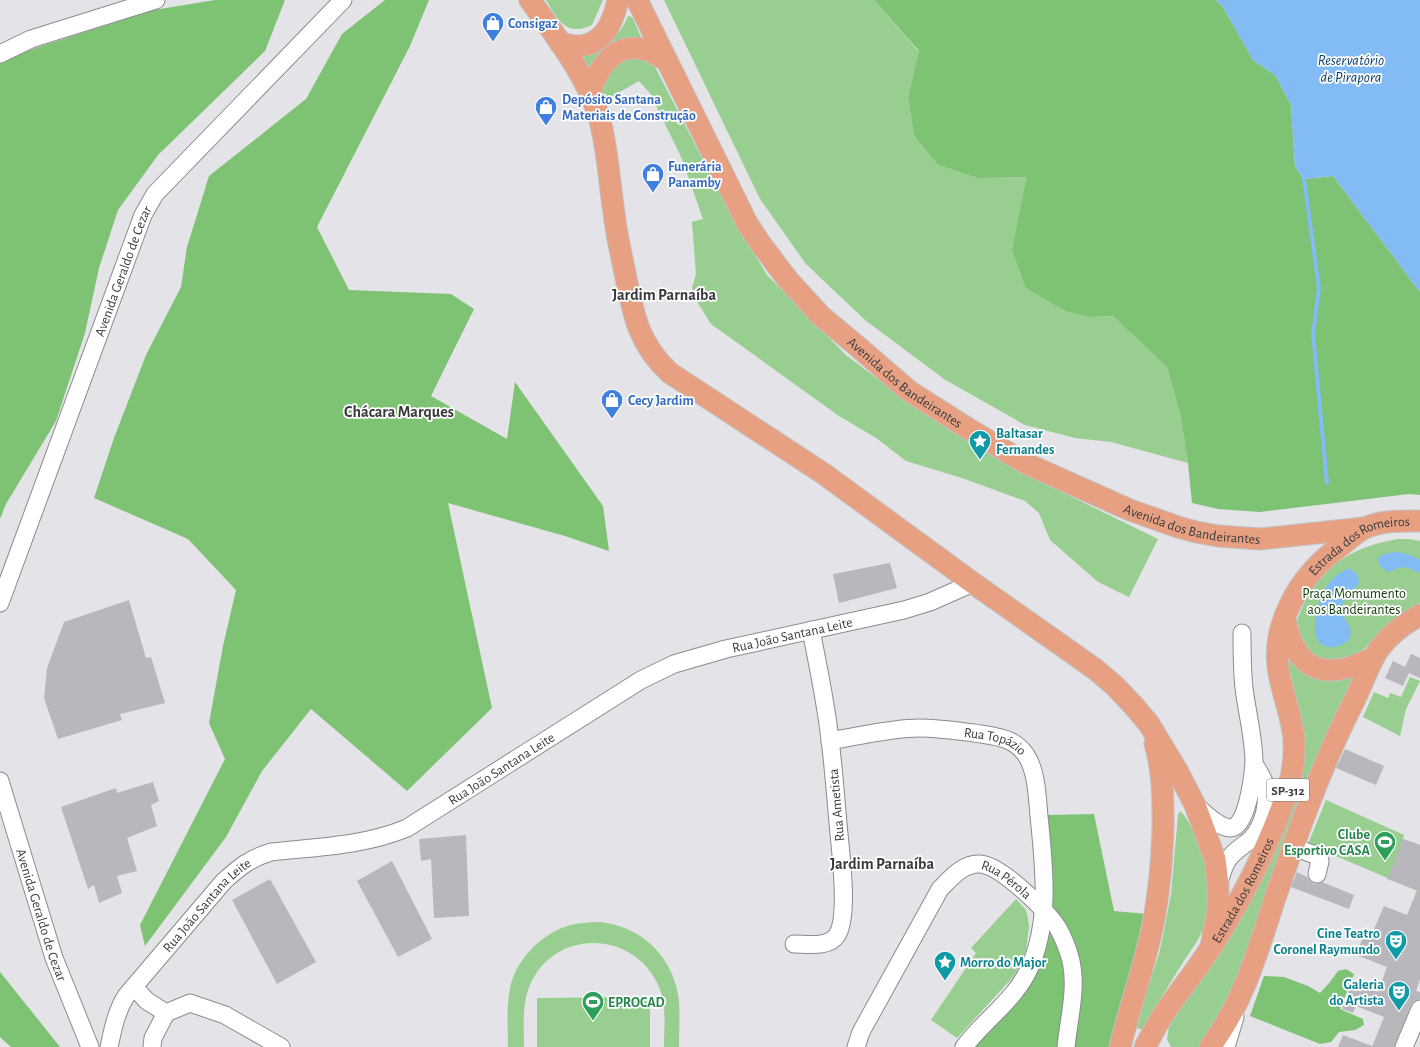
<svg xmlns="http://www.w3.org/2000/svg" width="1420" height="1047" font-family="'Alegreya Sans',sans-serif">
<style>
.green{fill:#98ce8f}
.forest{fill:#7ec274}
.water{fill:#83bbf5}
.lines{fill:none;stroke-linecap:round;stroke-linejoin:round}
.stream{stroke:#83bbf5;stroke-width:4}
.building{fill:#b7b7bc}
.minor-casing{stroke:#8a8b90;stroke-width:19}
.major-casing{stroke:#c1c1c1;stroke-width:23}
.minor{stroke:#fff;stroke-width:17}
.major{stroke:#e8a082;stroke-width:21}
.labels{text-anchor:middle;stroke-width:3.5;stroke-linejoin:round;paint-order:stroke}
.shield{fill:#fff;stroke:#767678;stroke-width:1}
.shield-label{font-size:13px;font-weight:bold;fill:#3c3c3e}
.shop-label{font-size:14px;font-weight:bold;fill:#366cbe;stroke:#fff;text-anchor:start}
.street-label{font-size:14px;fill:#3c3c3e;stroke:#fff}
.culture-label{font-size:14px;font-weight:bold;fill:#0d838f;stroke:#fff;text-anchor:start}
.park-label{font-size:14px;fill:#12400b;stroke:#fff}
.leisure-label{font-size:14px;font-weight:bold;fill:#27864d;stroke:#fff;text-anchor:end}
.water-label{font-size:15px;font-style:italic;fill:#0c406e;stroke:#fff}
.quarter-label{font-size:16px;font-weight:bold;fill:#3a3a3e;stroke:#fff}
</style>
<rect width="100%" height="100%" fill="#e3e3e8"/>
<g class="green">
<path d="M546,0H603L592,25C566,37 558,20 546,0Z"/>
<polygon points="664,0 874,0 919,52 908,97 914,136 938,165 977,178 1028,177 1012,249 1091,317 1113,316 1167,367 1181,418 1188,463 1111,442 1075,438 1025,425 944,379 865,320 806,264 760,199"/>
<path d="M628,16L632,17L641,37L589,70L581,55C602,47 619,39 628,16Z"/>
<polygon points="627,57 652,61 737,226 767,275 846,355 912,405 1023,473 1158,539 1129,597 1098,582 1050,540 1039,513 1025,501 962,478 906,461 876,438 839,416 711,324 696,300 692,288 696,274 692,222 703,219 682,159 650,93 639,81 602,102 600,95 612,67"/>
<path d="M1398,539H1409L1420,541V603L1405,612L1379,634L1363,650L1333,664L1305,652C1303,645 1296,629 1297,622C1298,616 1302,608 1305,602C1324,563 1357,546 1398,539Z"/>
<polygon points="1291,657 1352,675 1353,677 1237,986 1200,1047 1171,1047 1167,1039 1169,1027 1294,792 1287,677 1288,659"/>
<polygon points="1410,677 1420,681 1406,709 1400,736 1363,717 1374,692 1388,698 1390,693 1401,697"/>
<polygon points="1326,800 1404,835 1403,839 1420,845 1420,892 1308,844"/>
<path d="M1180,811C1189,819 1195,835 1199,846C1209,869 1212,899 1205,924C1201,938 1190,951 1182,964C1169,985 1155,1007 1143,1030L1137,1028L1136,1024L1159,954L1163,936L1171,894L1178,815Z"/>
<polygon points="1016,899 1026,910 1028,918 1029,927 1026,950 1022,962 1013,977 957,1038 931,1020 976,953 971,948"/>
<path d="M601,922C612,924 623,926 633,932C659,945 676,972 679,1001C680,1016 679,1032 679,1047H664C664,1028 667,1005 659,987C634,928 550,928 528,990C522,1008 524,1028 524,1047H508C508,1028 506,1008 510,989C515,961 540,935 567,926C578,923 589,922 601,922Z"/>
<polygon points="650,997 650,1047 537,1047 537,998"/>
</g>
<g class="forest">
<polygon points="215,0 285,0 265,51 158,155 118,210 99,268 85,333 56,421 6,504 0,519 0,62 4,58 154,10"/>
<polygon points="385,0 429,0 410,46 317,227 349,290 451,294 474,309 431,396 507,439 515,382 603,506 609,551 565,536 448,503 492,708 407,791 311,709 262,771 226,837 145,946 140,925 225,759 209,723 223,646 236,590 188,539 94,498 114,438 146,355 181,287 187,247 209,176 306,99 342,34"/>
<polygon points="874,0 1216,0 1223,7 1253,60 1275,75 1291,105 1295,167 1304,179 1333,176 1420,292 1420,495 1409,494 1260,512 1218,509 1192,503 1188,463 1181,418 1167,367 1113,316 1091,317 1066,311 1026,288 1012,249 1027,177 977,178 938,165 914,136 908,97 919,51"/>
<polygon points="1094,814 1114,911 1147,914 1114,1047 973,1047 1027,985 1046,815"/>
<polygon points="1346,969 1354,974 1340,1009 1363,1019 1364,1025 1355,1030 1339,1032 1331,1042 1320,1044 1250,1016 1264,976 1284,977 1308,986 1320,993 1330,982 1338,971"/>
<polygon points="0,972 60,1047 11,1047 0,1037"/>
</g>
<g class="water">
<polygon points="1216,0 1420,0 1420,292 1333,176 1304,179 1295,167 1291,105 1275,75 1253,60 1223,7"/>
<path d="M1396,552L1408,554L1420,560V573L1408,568L1401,567L1389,572C1382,569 1376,565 1379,557L1384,554Z"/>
<path d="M1347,569C1354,569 1358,574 1359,582C1355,592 1341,598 1342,609C1342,621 1357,628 1348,640C1345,644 1339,646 1334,647C1305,650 1316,606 1323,592C1328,582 1337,573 1347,569Z"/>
</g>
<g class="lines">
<polyline class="stream" points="1305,174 1304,179 1319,288 1313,334 1327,483"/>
</g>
<g class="building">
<polygon points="890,563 897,588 839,603 833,574"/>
<polygon points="129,600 146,658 151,657 165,703 120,714 122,720 58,739 44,698 47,668 64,622"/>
<polygon points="1411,654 1420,658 1420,678 1409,673 1403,686 1385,678 1393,661 1405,667"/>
<polygon points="1345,749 1384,766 1376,785 1336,768"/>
<polygon points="153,782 159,801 151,805 157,826 127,838 137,871 117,876 122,893 99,903 94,885 88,889 61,807 116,788 117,793"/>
<polygon points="466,835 469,916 434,918 431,859 421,861 419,839"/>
<polygon points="1403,839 1420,845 1420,979 1416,991 1420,992 1420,999 1414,1001 1411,1005 1394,1047 1372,1047 1384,1017 1356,1006 1353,1013 1342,1009 1352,982 1378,992 1387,967 1356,955 1365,932 1372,934 1384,906 1407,915 1417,890 1387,879"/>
<polygon points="392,861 432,939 398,957 357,881"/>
<polygon points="1297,872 1307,877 1310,881 1314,884 1322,882 1354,895 1349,909 1291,887"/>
<polygon points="270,879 316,962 277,984 232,900"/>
<polygon points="1343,1035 1372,1046 1372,1047 1338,1047"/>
</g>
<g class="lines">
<g class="minor-casing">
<g id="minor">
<polyline points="0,54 31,39 156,0"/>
<path id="s1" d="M0,603L143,215L155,194L343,0"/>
<path id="s2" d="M830,741C858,736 892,728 920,728C938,728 957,731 974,733C986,735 999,736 1010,741C1016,744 1021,748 1026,755C1037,772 1037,796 1039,816C1044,866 1051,921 1029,969C1015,1000 984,1020 964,1047"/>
<path id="s3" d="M0,781L54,958L90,1047"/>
<path d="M1195,805C1204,812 1217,827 1230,828C1247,829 1253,776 1254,763C1254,738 1247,713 1244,688C1242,669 1242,651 1242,633"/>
<polyline points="1293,847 1318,856 1320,861 1317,874"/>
<path d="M1218,884C1221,877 1223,868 1227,861C1233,851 1244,846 1252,838C1264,824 1269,803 1265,785C1263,777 1258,770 1254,764"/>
<path d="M794,944C807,944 829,948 837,935C849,917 841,856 839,834C836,802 834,771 830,740C826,703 818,666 811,630"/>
<polyline points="134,987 147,1001 166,1013 190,1003 225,1015 281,1047"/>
<path id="s4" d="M109,1047C113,1029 116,1012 126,996L224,881C241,866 249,859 271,852C316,847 364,846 407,828L641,680L674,664L726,649L904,610L930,602L973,583"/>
<polyline points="152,1047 153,1038 166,1013"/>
<path id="s5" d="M856,1047L861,1032L940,889C951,878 963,863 980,864C1001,865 1047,911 1058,928C1063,937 1067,947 1070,957C1078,986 1069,1017 1066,1047"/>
<polyline points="1226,1047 1235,1017"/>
<polyline points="1404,1047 1420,1009"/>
</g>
</g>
<g class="major-casing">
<g id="major">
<path d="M530,0C556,37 586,74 599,117C608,149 609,181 614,213C616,233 621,253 625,273C633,313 638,344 670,373L824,474L973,583L1095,669L1115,686L1133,705L1149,724L1178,772L1195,805L1215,859L1218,885V909L1211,947"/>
<path id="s6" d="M637,0L747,223L760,243L788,280L821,316L857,346L909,391L964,426L1027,464L1130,510L1178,527L1196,532L1218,536L1260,539L1364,528"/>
<path d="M560,43C566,44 572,46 578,46C604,45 613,22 618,0"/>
<path d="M590,92C599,67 614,41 647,50C653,52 660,57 666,60"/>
<path d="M1285,619C1296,674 1327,681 1374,657"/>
<path d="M1120,1047C1128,1014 1139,982 1147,950C1158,909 1162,867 1163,826C1163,798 1163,770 1155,744"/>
<path id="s7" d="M1145,1047C1150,1038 1155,1028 1161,1018C1177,994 1196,971 1212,946C1240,902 1264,856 1282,807C1290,787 1295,762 1294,740C1292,715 1281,691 1278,667C1273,622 1300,577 1334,551C1343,545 1357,531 1365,528C1383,520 1402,521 1420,521"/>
<path d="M1210,1047C1245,1000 1258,949 1276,895C1299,829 1322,764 1354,701C1361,687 1366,672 1374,657C1384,639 1402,625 1420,615"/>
</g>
</g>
<use href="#minor" class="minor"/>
<use href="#major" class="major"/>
</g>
<defs>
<g id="shop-pin" transform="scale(1.15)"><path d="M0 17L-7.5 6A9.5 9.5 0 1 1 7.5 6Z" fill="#3f7fe0" stroke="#fff"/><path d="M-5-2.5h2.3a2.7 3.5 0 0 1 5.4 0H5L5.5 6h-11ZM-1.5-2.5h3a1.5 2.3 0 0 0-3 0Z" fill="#fff"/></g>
<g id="sight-pin" transform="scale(1.15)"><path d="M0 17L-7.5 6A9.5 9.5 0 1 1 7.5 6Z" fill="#0f9aa8" stroke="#fff"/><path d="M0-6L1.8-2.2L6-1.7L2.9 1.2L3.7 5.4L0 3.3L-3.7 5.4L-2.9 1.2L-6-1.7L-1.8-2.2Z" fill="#fff"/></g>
<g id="stadium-pin" transform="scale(1.15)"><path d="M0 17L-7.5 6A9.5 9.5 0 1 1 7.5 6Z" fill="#2e9e5b" stroke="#fff"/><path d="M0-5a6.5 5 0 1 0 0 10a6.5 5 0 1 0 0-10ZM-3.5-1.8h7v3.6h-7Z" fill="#fff"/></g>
<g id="theatre-pin" transform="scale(1.15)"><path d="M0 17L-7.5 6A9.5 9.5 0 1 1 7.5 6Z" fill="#0f9aa8" stroke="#fff"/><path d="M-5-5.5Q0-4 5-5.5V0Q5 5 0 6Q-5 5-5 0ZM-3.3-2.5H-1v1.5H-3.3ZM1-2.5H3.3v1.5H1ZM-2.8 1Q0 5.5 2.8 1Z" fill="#fff"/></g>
</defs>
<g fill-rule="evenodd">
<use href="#shop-pin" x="493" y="23"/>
<use href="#shop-pin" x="546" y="107"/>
<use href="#shop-pin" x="653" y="174"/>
<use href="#shop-pin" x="612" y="400"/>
<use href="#sight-pin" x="980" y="441"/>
<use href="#stadium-pin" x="1385" y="842"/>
<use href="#theatre-pin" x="1396" y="941"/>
<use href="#sight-pin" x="945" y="962"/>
<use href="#theatre-pin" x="1399" y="992"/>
<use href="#stadium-pin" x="593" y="1002"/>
</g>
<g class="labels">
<rect class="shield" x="1267" y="779" width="42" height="22" rx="3"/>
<g class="shield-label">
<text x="1288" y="795">SP-312</text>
</g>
<g class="shop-label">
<text x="508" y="28">Consigaz</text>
<text x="562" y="104">Depósito Santana<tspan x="562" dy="16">Materiais de Construção</tspan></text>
<text x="668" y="171">Funerária<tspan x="668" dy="16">Panamby</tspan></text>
<text x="628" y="405">Cecy Jardim</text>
</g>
<g class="street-label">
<text dy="5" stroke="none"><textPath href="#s1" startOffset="354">Avenida Geraldo de Cezar</textPath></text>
<text dy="5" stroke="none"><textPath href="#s6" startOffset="475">Avenida dos Bandeirantes</textPath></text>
<text dy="5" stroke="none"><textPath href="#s6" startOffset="799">Avenida dos Bandeirantes</textPath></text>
<text dy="5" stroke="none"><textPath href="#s7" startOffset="581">Estrada dos Romeiros</textPath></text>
<text dy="5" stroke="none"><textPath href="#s4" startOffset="835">Rua João Santana Leite</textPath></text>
<text dy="5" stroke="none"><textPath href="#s2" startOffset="168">Rua Topázio</textPath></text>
<text dy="5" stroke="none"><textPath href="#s4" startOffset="511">Rua João Santana Leite</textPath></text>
<text transform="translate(836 805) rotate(-95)" y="5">Rua Ametista</text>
<text dy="5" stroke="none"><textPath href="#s5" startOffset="259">Rua Pérola</textPath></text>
<text dy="5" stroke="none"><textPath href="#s7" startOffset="185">Estrada dos Romeiros</textPath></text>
<text dy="5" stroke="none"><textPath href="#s4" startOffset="176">Rua João Santana Leite</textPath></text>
<text dy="5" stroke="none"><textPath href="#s3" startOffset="140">Avenida Geraldo de Cezar</textPath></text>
</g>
<g class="culture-label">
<text x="996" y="438">Baltasar<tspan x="996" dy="16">Fernandes</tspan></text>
<text x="1380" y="938" text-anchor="end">Cine Teatro<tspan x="1380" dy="16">Coronel Raymundo</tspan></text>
<text x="960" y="967">Morro do Major</text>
<text x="1384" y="989" text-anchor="end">Galeria<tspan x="1384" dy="16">do Artista</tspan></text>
</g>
<g class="park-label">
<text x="1354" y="598">Praça Momumento<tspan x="1354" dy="16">aos Bandeirantes</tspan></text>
</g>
<g class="leisure-label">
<text x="1370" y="839">Clube<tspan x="1370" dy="16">Esportivo CASA</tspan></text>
<text x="608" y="1007" text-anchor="start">EPROCAD</text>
</g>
<g class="water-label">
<text x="1351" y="65">Reservatório<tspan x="1351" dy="17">de Pirapora</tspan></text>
</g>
<g class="quarter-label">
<text x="664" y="300">Jardim Parnaíba</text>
<text x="399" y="417">Chácara Marques</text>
<text x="882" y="869">Jardim Parnaíba</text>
</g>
</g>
</svg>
